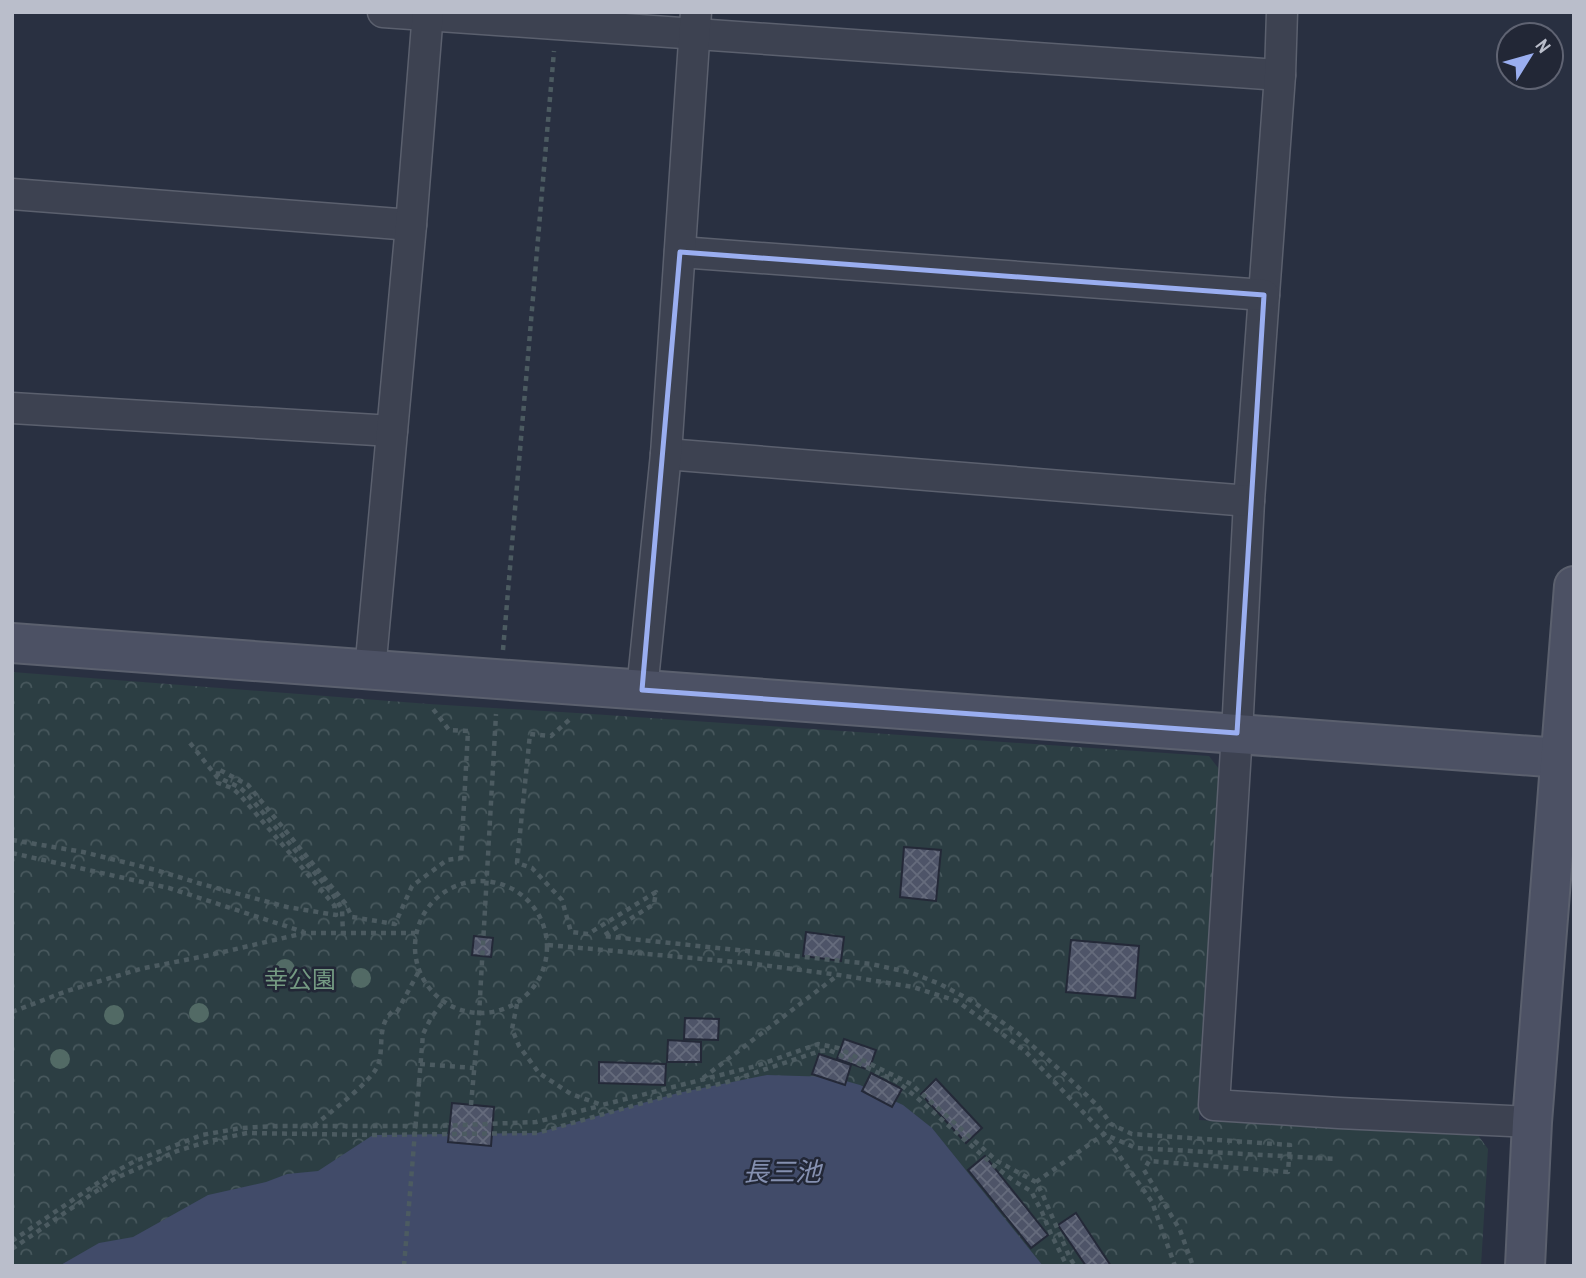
<svg xmlns="http://www.w3.org/2000/svg" width="1586" height="1278" font-family="'Archivo Narrow','Noto Sans JP',sans-serif">
<style>
.park{fill:url(#park-crowns)}
.water{fill:#414b69}
.building{fill:url(#building-cross-hatch);stroke:#242938;stroke-width:2}
.lines{fill:none;stroke-linecap:round;stroke-linejoin:round}
.street-casing{stroke:#5b606e;stroke-width:33}
.secondary-casing{stroke:#5b606e;stroke-width:42}
.path{stroke:#4c5b61;stroke-width:4.5;stroke-dasharray:5 5;stroke-linecap:butt}
.street{stroke:#3d4251;stroke-width:30}
.secondary{stroke:#4c5164;stroke-width:38}
.path-bridge{stroke:#4c5b61;stroke-width:4.5;stroke-dasharray:5 5;stroke-linecap:butt}
.tree{fill:#526a65}
.marked{fill:none;stroke:#9aaef0;stroke-width:5;stroke-linejoin:round}
.labels{text-anchor:middle;stroke-width:5;stroke-linejoin:round;paint-order:stroke}
.park-label{font-size:24px;fill:#749a82;stroke:#222736}
.water-label{font-size:26px;font-style:italic;fill:#8590b0;stroke:#222736}
</style>
<defs>
<pattern id="park-crowns" width="20" height="18" patternUnits="userSpaceOnUse" patternTransform="scale(1.75)"><rect width="20" height="18" fill="#2c3e43"/><path d="M2 6a3 3 0 1 1 6 0M12 15a3 3 0 1 1 6 0" fill="none" stroke="#48585d"/></pattern>
<pattern id="building-cross-hatch" width="8" height="8" patternUnits="userSpaceOnUse" patternTransform="scale(1.75)"><rect width="8" height="8" fill="#4e5468"/><path d="M0 0l8 8M0 8l8-8" fill="none" stroke="#656b7c"/></pattern>
</defs>
<rect width="100%" height="100%" fill="#293041"/>
<polygon class="park" points="12,672 429,704 577,713 1209,756 1219,769 1199,1120 1478,1135 1488,1149 1481,1266 12,1266"/>
<polygon class="water" points="767,1075 832,1077 860,1085 903,1105 932,1128 1043,1266 59,1266 99,1243 133,1237 208,1195 266,1182 287,1174 318,1171 373,1135 537,1133 678,1093"/>
<g class="building">
<polygon points="904,847 941,850 936,901 900,897"/>
<polygon points="806,932 844,937 841,961 803,956"/>
<polygon points="474,936 493,938 491,957 472,955"/>
<polygon points="1071,940 1139,946 1135,998 1066,992"/>
<polygon points="685,1018 719,1019 718,1040 684,1039"/>
<polygon points="844,1039 876,1050 869,1070 837,1059"/>
<polygon points="668,1040 701,1042 701,1062 667,1062"/>
<polygon points="819,1054 851,1065 845,1085 812,1074"/>
<polygon points="599,1062 666,1064 665,1085 599,1083"/>
<polygon points="871,1073 902,1089 892,1107 862,1091"/>
<polygon points="936,1079 982,1128 966,1143 921,1094"/>
<polygon points="452,1103 494,1107 491,1146 448,1142"/>
<polygon points="985,1156 1048,1235 1031,1248 968,1170"/>
<polygon points="1076,1213 1111,1266 1086,1266 1058,1225"/>
</g>
<g class="lines">
<g class="street-casing">
<g id="street">
<polyline points="383,12 1280,75"/>
<polyline points="1282,12 1280,75 1249,501 1237,733 1214,1105 1339,1113 1532,1122"/>
<polyline points="12,194 411,225"/>
<polyline points="680,252 1264,295"/>
<polyline points="12,408 392,431"/>
<polyline points="666,454 1249,501"/>
<polyline points="370,671 411,225 428,12"/>
<polyline points="642,690 666,454 696,12"/>
</g>
</g>
<g class="secondary-casing">
<g id="secondary">
<path d="M12,643C532,686 1053,719 1574,759"/>
<polyline points="1525,1266 1532,1122 1574,586"/>
</g>
</g>
<g class="path">
<polyline points="503,650 554,51"/>
<polyline points="569,720 551,736 530,734 517,863 532,868 562,900 571,932 588,934 656,892 654,904 603,936 871,964 912,973 940,984 972,1001 1019,1034 1060,1070 1098,1106 1111,1124 1132,1134 1290,1145 1288,1172 1149,1161 1144,1170 1180,1230 1193,1266"/>
<polyline points="190,743 217,777 239,787 246,793 332,893 342,909 343,934"/>
<polyline points="12,840 83,852 156,870 198,883 287,907 336,915 334,905 240,795 232,788 218,783 218,769 248,785 345,903 352,917 395,924 412,886 447,860 461,858 468,731 449,730 433,709"/>
<polyline points="12,853 169,888 304,932"/>
<circle cx="481" cy="947" r="66"/>
<polyline points="548,945 747,963 839,975 913,987 957,1001 1024,1050 1104,1134 1152,1202 1175,1266"/>
<polyline points="517,1004 512,1029 519,1046 539,1073 571,1094 602,1105 756,1066 818,1044 838,1048 911,1084 997,1161 1036,1182 1042,1193 1070,1258 1075,1266"/>
<polyline points="12,1012 67,991 140,969 210,955 305,933 415,933"/>
<polyline points="420,1064 474,1068"/>
<polyline points="703,1078 838,975"/>
<polyline points="419,1083 423,1034 431,1018 443,1002"/>
<polyline points="471,1105 479,1015 496,714"/>
<path d="M314,1126C330,1112 366,1086 376,1069C386,1052 375,1027 392,1012H397L419,971"/>
<polyline points="1036,1182 1104,1134 1136,1148 1335,1159"/>
<polyline points="12,1241 111,1174 135,1161 202,1135 241,1128 278,1126 438,1126 536,1122 600,1106"/>
<polyline points="12,1249 114,1179 177,1151 210,1141 247,1133 373,1135 537,1133 678,1093 724,1083 820,1051 829,1050 896,1081 915,1096 992,1164 1014,1181 1031,1191 1042,1212 1051,1234 1067,1266"/>
</g>
<use href="#street" class="street"/>
<use href="#secondary" class="secondary"/>
<polyline class="path-bridge" points="404,1266 419,1083"/>
</g>
<g class="tree">
<circle cx="285" cy="969" r="10"/>
<circle cx="361" cy="978" r="10"/>
<circle cx="199" cy="1013" r="10"/>
<circle cx="114" cy="1015" r="10"/>
<circle cx="60" cy="1059" r="10"/>
</g>
<path class="marked" d="M680,252L1264,295L1237,733L642,690Z"/>
<g class="labels">
<g class="park-label">
<text x="300" y="988">幸公園</text>
</g>
<g class="water-label">
<text x="782" y="1181">長三池</text>
</g>
</g>
<rect width="1586" height="1278" fill="none" stroke="#babecb" stroke-width="28"/>
<g transform="translate(1530 56) rotate(53)"><circle r="33" fill="#222736" stroke="#5f6372" stroke-width="2"/>
<path d="M0-5L12 26L0 18L-12 26Z" fill="#9aaef0"/>
<text y="-10" font-size="19" font-weight="bold" text-anchor="middle" fill="#babecb">N</text>
</g>
</svg>
